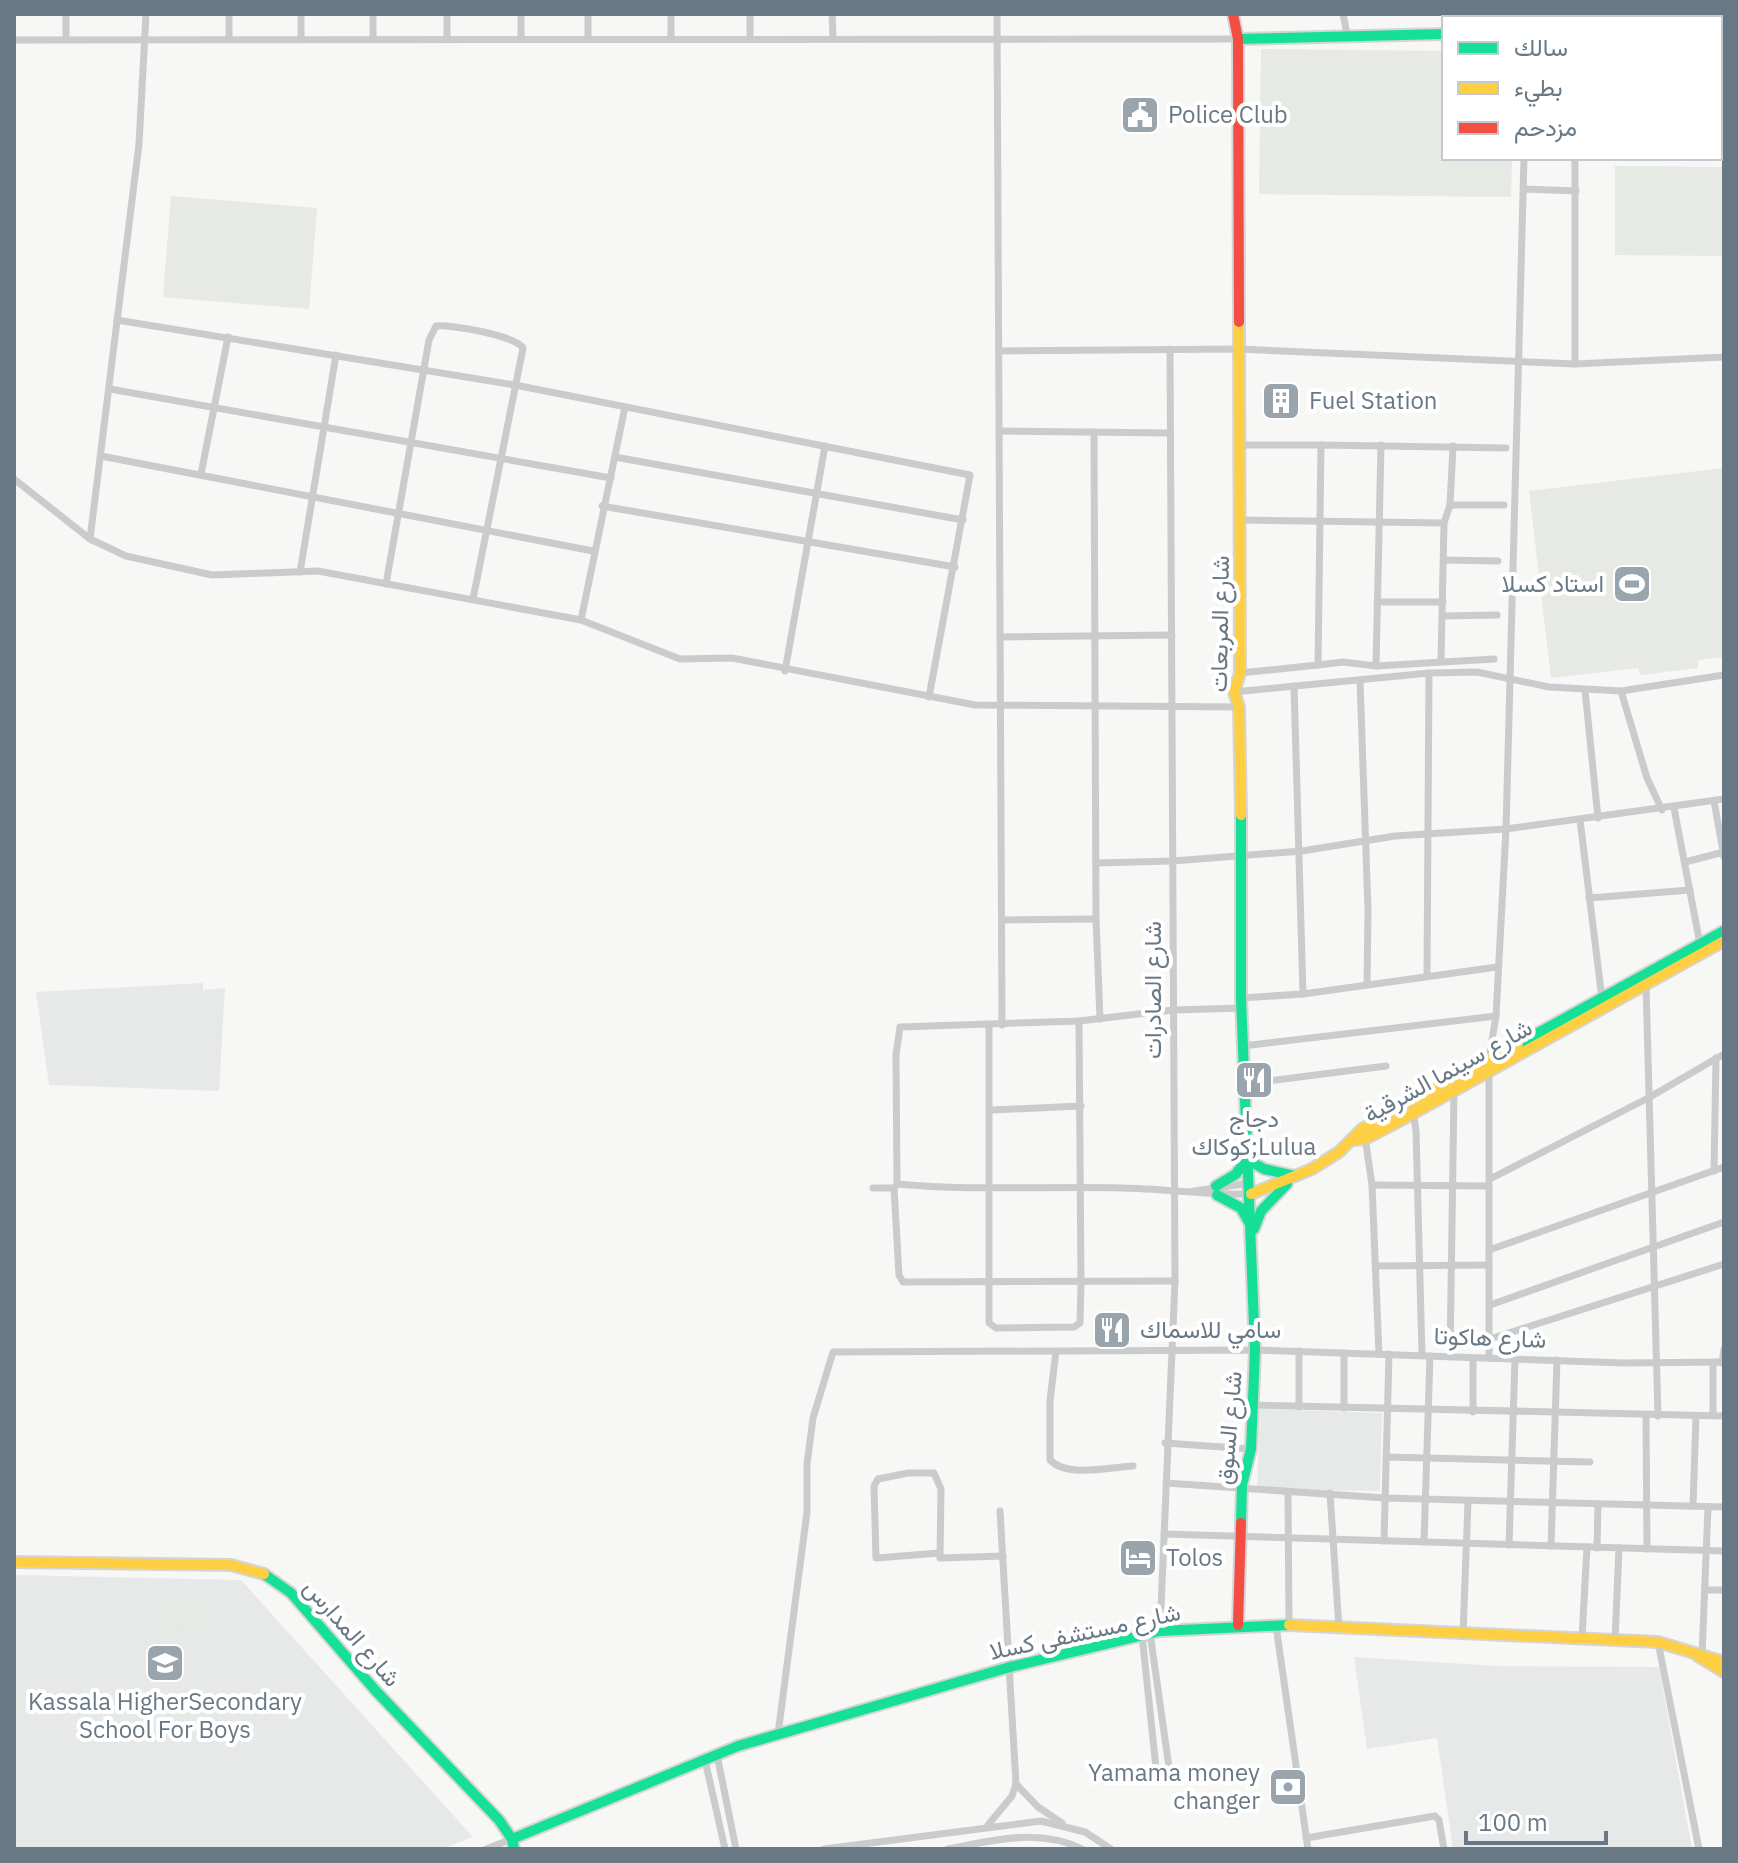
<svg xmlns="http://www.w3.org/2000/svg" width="1738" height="1863" font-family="'IBM Plex Sans',Vazirmatn,sans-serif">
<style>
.built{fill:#e7e9e9}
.green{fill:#e6e9e4}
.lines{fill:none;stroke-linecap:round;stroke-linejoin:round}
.fast-casing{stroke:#d4d5d6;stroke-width:14}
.slow-casing{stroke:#d4d5d6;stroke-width:14}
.jam-casing{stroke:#d4d5d6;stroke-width:14}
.street{stroke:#cacbcc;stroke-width:7}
.fast{stroke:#16e098;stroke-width:10}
.slow{stroke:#ffcf43;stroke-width:10}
.jam{stroke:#f24e42;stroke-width:10}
.labels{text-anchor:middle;stroke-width:8;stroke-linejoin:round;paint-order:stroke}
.poi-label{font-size:24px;fill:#687885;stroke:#fff;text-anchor:start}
.street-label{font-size:24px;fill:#687885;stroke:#fff}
</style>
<rect width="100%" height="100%" fill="#f7f7f6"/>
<g class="built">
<polygon points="203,983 203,990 225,988 219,1091 49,1085 36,992"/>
<polygon points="1260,1409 1382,1413 1380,1491 1257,1489"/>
<polygon points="14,1575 241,1580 473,1837 442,1849 14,1849"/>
<polygon points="1354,1657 1498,1666 1659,1667 1692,1849 1453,1849 1437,1738 1367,1749"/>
</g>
<g class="green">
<polygon points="1261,49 1444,51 1444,158 1512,158 1511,197 1259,194"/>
<polygon points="1615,166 1724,167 1724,256 1615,255"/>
<polygon points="171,196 317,208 309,309 163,297"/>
<polygon points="1724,468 1724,657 1698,660 1698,668 1640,675 1638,668 1551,678 1529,491"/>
<polygon points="158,1598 207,1600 206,1631 156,1628"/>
</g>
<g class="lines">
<g class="fast-casing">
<g id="fast">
<polyline points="1238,39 1444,34"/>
<polyline points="1518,1044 1724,931"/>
<polyline points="1250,1161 1264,1169 1295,1176"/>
<polyline points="1216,1186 1236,1174 1248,1157"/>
<polyline points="1217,1195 1241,1208 1250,1224"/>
<polyline points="1254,1229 1261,1211 1287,1184"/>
<polyline points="1241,1523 1242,1485 1251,1449 1255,1350 1241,998 1241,815"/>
<polyline points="264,1574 291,1593 375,1690 499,1820 512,1839 514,1849"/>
<polyline points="512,1839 738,1746 1010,1667 1160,1631 1289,1625"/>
</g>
</g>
<g class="slow-casing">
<g id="slow">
<polyline points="1688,14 1688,18"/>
<polyline points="1720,42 1724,42"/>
<polyline points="1239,322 1240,673 1234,692 1239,707 1241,815"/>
<polyline points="1353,1140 1365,1139 1401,1120 1724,941"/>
<polyline points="1251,1194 1312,1169 1339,1152 1362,1129 1518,1044"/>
<polyline points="14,1562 231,1565 264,1574"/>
<polyline points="1289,1625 1658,1642 1724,1662"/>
<polyline points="1698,1656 1724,1672"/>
</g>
</g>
<g class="jam-casing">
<g id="jam">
<polyline points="1233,14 1238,39 1239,322"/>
<polyline points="1238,1625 1241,1523"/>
</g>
</g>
<g class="street">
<polyline points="373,14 373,38"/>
<polyline points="521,14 521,38"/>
<polyline points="671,14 671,37"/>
<polyline points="832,14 833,37"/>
<polyline points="997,14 1002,1025"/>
<polyline points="1343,14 1347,34"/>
<polyline points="1484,14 1484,18"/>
<polyline points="1571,18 1571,14"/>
<polyline points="750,37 750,14"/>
<polyline points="66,38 66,14"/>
<polyline points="229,38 229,14"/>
<polyline points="301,38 301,14"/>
<polyline points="588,38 588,14"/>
<polyline points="447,39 447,14"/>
<polyline points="14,40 1238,39"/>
<polyline points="1575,158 1575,364"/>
<polyline points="1524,189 1576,191"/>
<polyline points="117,320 515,385 970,475 929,697"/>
<polyline points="999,351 1239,349 1575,364 1724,357"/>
<polyline points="110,389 611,478"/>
<polyline points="999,431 1170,433"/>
<polyline points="1094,432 1096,919 1100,1019"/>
<polyline points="1241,445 1321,445"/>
<polyline points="101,456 593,551"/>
<polyline points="615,457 963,520"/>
<polyline points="201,474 228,337"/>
<polyline points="14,479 90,539 126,556 212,575 318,571 581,620 680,659 732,658 975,705 1239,707"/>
<polyline points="1450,505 1504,505"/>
<polyline points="602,506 955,567"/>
<polyline points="1242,520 1444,523"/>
<polyline points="90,539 139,144 146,14"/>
<polyline points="1444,560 1498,561"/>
<polyline points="300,572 336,355"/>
<path d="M386,584L429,340L436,326C450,324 517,336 523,348L473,599"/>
<polyline points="1377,602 1443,602"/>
<polyline points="1443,616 1497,615"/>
<polyline points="581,620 625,407"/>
<polyline points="1000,637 1172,635"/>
<polyline points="1494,659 1376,666 1343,662 1318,665 1321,445 1506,448"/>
<polyline points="1441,661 1444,523 1450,505 1453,446"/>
<polyline points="1376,666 1381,445"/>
<polyline points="785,671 825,446"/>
<polyline points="1240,673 1318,665"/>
<polyline points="1360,680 1368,910 1367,985"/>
<polyline points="1294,686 1303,994"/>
<polyline points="1585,690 1598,818"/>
<polyline points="1621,691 1647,778 1662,810"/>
<polyline points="1234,692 1429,673 1477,672 1549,687 1621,691 1724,675"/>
<polyline points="1714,801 1724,857"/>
<polyline points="1674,808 1700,944"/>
<polyline points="1580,820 1602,999"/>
<polyline points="1685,862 1724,852"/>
<polyline points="1096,863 1173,861 1302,851 1395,836 1506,829 1724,799"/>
<polyline points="1589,898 1690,890"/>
<polyline points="1004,920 1096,919"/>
<polyline points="1427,976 1429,673"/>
<polyline points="1646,985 1658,1416"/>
<polyline points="1241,998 1303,994 1497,967"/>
<polyline points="989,1025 989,1323 996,1328 1074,1327 1080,1323 1081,1283 1079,1021"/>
<polyline points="1243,1046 1496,1016"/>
<polyline points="1245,1084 1386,1066"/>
<polyline points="1412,1103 1416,1131 1422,1355"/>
<polyline points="992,1110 1081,1106"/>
<polyline points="1365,1137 1372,1185 1379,1354"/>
<polyline points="1714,1171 1716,1058"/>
<polyline points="1490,1179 1650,1097 1724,1054"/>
<polyline points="897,1184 896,1055 900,1027 1079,1021 1173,1010 1242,1008"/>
<polyline points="1372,1185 1489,1186"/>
<path d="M873,1188H894L897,1184C973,1191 1048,1186 1123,1188C1166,1189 1208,1195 1251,1194"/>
<polyline points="894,1188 899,1275 903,1282 1175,1281"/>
<polyline points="1194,1191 1251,1183"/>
<polyline points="1489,1250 1724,1167"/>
<polyline points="1377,1266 1489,1265"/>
<polyline points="1490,1305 1724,1222"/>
<polyline points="1490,1339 1724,1264"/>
<path d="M1056,1351L1050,1401V1460C1067,1478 1111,1467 1133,1466"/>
<polyline points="1450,1357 1454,1091"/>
<polyline points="1489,1358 1489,1058 1496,1016 1506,829 1524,158"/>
<polyline points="1722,1363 1724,1349"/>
<polyline points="1713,1364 1713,1416"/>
<polyline points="1253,1405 1724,1416"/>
<polyline points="1299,1407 1299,1351"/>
<polyline points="1344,1408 1344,1353"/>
<polyline points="1473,1412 1473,1358"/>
<polyline points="1646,1416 1647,1549"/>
<polyline points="1165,1443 1251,1449"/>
<polyline points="1386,1457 1590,1462"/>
<polyline points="1166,1483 1385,1498 1724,1507"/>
<polyline points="1288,1492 1289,1625"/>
<polyline points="1330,1493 1339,1629"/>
<polyline points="1693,1506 1696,1416"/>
<polyline points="1164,1534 1724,1551"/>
<polyline points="1384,1541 1389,1354"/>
<polyline points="1424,1542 1430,1356"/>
<polyline points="1509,1545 1515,1359"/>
<polyline points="1551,1546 1557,1360"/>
<polyline points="1597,1548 1598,1505"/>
<polyline points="940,1558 941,1489 934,1473 908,1473 878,1479 874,1486 876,1558 940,1553 940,1558 1003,1556"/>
<polyline points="1706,1590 1724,1590"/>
<polyline points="1276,1626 1308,1849"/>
<polyline points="1160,1631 1175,1281 1170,349"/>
<polyline points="1142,1635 1156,1768 1163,1773 1169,1767 1150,1633"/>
<polyline points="1463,1635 1468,1501"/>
<polyline points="1582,1638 1587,1547"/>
<polyline points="1615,1640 1619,1548"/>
<polyline points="1658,1642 1699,1849"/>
<polyline points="1702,1656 1708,1507"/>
<polyline points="778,1734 807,1512 807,1464 813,1418 833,1352 1255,1350 1623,1363 1724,1362"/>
<polyline points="717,1755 736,1849"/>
<polyline points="705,1760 725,1849"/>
<polyline points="1016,1784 1038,1807 1062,1823"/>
<polyline points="988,1825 1012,1796 1016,1784 1000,1511"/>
<polyline points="1306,1838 1435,1816 1439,1820 1444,1849"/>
<polyline points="486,1849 512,1839"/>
<polyline points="824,1849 1041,1821 1085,1832 1111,1849"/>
<path d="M948,1849C993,1840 1039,1828 1082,1849"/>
</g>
<use href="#fast" class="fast"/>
<use href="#slow" class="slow"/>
<use href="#jam" class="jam"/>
</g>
<defs>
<g id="civic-square" transform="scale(2)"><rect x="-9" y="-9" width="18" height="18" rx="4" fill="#9aa4ad" stroke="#fff"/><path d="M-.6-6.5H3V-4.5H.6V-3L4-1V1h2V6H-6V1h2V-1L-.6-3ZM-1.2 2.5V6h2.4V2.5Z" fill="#fff"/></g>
<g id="building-square" transform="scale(2)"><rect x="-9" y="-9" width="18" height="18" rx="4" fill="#9aa4ad" stroke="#fff"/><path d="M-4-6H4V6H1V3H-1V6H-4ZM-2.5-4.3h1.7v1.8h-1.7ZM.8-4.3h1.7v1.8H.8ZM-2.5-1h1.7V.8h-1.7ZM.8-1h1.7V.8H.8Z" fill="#fff"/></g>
<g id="stadium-square" transform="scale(2)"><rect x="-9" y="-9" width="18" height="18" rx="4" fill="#9aa4ad" stroke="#fff"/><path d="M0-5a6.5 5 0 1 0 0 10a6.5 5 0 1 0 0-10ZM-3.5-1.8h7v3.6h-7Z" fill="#fff"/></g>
<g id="restaurant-square" transform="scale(2)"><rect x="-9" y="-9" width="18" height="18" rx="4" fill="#9aa4ad" stroke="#fff"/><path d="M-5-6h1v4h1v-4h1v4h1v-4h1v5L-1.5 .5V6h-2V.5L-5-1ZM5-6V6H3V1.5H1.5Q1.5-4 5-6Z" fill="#fff"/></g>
<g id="hotel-square" transform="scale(2)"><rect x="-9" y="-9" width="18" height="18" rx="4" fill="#9aa4ad" stroke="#fff"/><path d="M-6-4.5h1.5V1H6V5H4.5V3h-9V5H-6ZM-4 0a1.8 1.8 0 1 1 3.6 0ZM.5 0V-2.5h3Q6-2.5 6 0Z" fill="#fff"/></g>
<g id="school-square" transform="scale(2)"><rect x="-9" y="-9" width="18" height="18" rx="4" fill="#9aa4ad" stroke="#fff"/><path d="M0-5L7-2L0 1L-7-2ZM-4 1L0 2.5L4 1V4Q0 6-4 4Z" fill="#fff"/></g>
<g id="bank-square" transform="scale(2)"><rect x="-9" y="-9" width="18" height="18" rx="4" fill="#9aa4ad" stroke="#fff"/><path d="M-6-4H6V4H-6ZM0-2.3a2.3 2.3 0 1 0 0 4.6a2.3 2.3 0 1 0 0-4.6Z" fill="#fff"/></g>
</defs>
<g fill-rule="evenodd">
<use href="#civic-square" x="1140" y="115"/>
<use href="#building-square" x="1281" y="401"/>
<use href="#stadium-square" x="1632" y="584"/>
<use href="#restaurant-square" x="1254" y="1080"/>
<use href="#restaurant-square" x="1112" y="1330"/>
<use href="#hotel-square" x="1138" y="1558"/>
<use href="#school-square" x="165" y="1663"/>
<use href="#bank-square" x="1288" y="1787"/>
</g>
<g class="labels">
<g class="poi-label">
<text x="1168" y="123">Police Club</text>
<text x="1309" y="409">Fuel Station</text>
<text x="1604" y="592" text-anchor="end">استاد كسلا</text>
<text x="1254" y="1127" text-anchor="middle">دجاج<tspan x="1254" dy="28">كوكاك;Lulua</tspan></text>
<text x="1140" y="1338">سامي للاسماك</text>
<text x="1166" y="1566">Tolos</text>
<text x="165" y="1710" text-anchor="middle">Kassala HigherSecondary<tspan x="165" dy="28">School For Boys</tspan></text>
<text x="1260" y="1781" text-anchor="end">Yamama money<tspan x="1260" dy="28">changer</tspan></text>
</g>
<g class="street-label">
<text transform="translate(1220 624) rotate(-89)" y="8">شارع المربعات</text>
<text transform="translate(1153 990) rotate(-90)" y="8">شارع الصادرات</text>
<text transform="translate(1448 1071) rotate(-29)" y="8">شارع سينما الشرقية</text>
<text transform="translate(1490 1338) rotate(2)" y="8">شارع هاكوتا</text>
<text transform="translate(1229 1428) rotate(-85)" y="8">شارع السوق</text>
<text transform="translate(1085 1632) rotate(-12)" y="8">شارع مستشفى كسلا</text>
<text transform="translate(352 1633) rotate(49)" y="8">شارع المدارس</text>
</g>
</g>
<rect width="1738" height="1863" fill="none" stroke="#687885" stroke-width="32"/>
<rect x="1442" y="16" width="280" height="144" fill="#ffffff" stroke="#c3c9ce" stroke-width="2"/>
<rect x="1458" y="42" width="40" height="12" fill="#16e098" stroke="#c3c9ce" stroke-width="2"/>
<text x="1514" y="56" font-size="24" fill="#687885">سالك</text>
<rect x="1458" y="82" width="40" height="12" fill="#ffcf43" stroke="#c3c9ce" stroke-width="2"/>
<text x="1514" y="96" font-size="24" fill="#687885">بطيء</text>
<rect x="1458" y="122" width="40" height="12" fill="#f24e42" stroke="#c3c9ce" stroke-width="2"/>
<text x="1514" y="136" font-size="24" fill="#687885">مزدحم</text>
<path d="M1466 1831v12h140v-12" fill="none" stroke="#687885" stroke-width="4"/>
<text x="1478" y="1831" font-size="24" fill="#687885" stroke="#ffffff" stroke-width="6" paint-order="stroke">100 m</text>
</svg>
